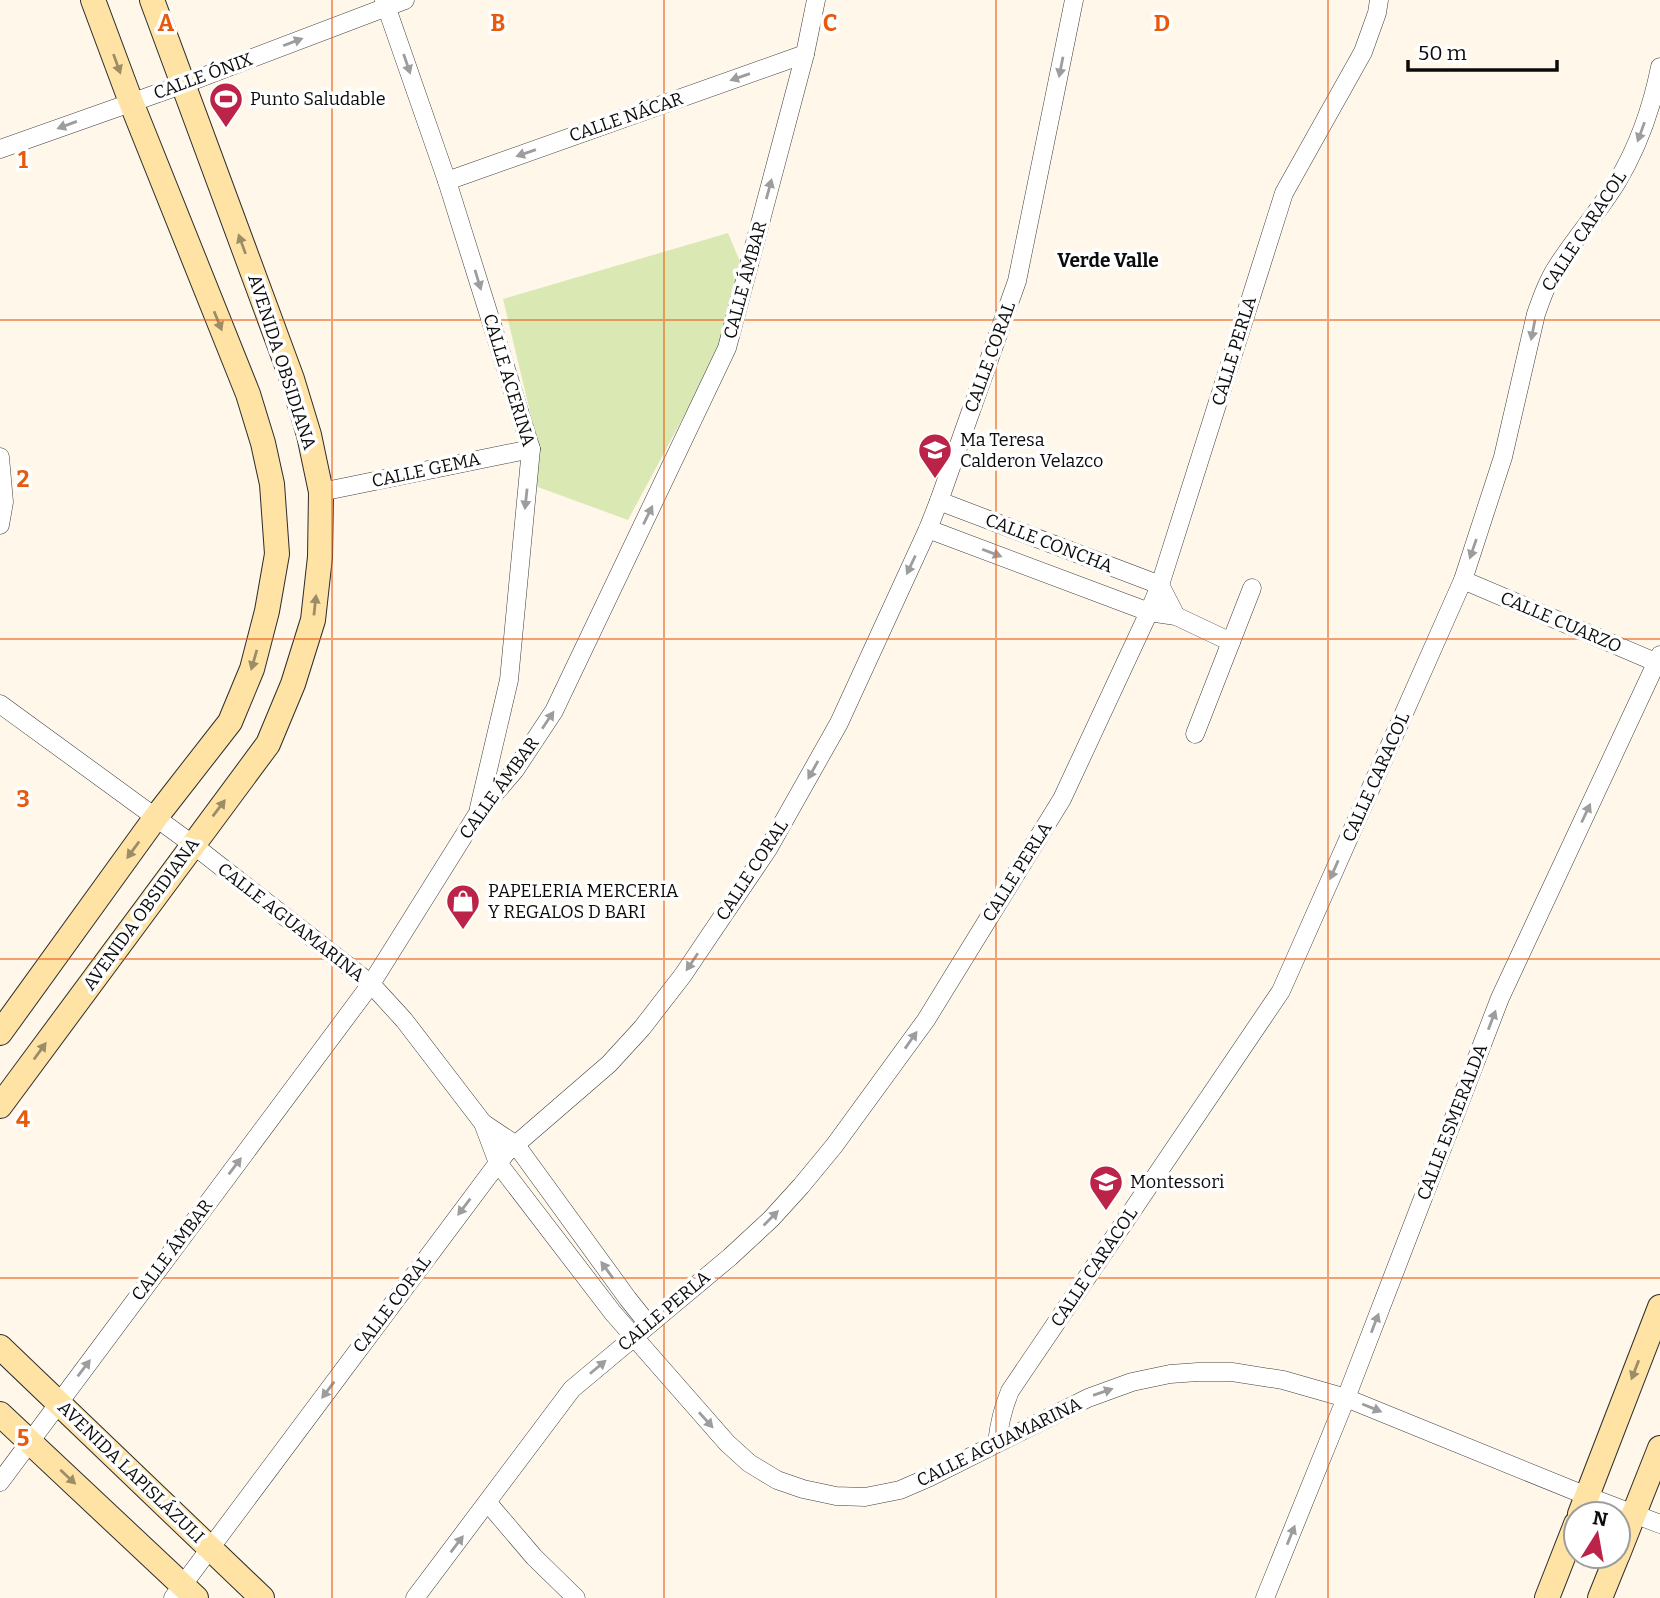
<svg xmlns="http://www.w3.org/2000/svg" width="1660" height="1598" font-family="Bitter,serif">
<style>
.green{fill:#dae9b4}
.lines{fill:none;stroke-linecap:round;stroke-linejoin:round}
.street-casing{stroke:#3e3e3e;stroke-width:19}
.secondary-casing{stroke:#2d2d2d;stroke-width:26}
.street{stroke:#fff;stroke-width:18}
.secondary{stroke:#ffe3a5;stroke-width:24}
.oneway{fill:#9d9d9d}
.oneway2{fill:#9d8d67}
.grid{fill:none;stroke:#e8590c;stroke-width:2;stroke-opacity:0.55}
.labels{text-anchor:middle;stroke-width:7;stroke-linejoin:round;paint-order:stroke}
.street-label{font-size:18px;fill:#0b0b0b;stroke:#fff}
.poi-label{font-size:18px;fill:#0b0b0b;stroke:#fff;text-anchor:start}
.neighbourhood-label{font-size:19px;font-weight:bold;fill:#0b0b0b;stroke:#fff}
.grid-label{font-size:23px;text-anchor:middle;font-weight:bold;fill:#e8590c;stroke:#fff;stroke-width:7;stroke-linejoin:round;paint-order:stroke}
</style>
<rect width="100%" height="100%" fill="#fff7ea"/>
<polygon class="green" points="728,233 741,264 719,344 692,401 628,520 535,486 537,441 503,299"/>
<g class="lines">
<g class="street-casing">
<g id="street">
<polyline points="384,0 447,181 531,449 509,680 479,808"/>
<polyline points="0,149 184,84 405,0"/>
<polyline points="447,181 805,54"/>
<polyline points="0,457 4,502 0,525"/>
<polyline points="321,492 531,449"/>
<polyline points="939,501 1160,585 1176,616"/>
<polyline points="928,529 1149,612 1176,616 1231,642"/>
<polyline points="1463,580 1660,664"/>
<polyline points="0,704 192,844 371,984 404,1020 483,1123 498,1163 613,1313 727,1443 749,1463 777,1480 803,1489 836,1496 865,1497 900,1490 930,1477 1088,1398 1132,1382 1170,1374 1198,1372 1232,1372 1283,1380 1346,1398 1587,1496 1660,1524"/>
<polyline points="1195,734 1252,588"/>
<polyline points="483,1123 516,1145 628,1299 648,1324"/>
<path d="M997,1443C999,1424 1003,1408 1010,1391L1281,991L1463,580L1503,457L1536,314C1542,297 1548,280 1558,265C1576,237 1599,211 1617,182C1638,147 1652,107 1660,67"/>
<polyline points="0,1482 371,984 478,813 515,770 554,711 727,348 805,54 816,0"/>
<polyline points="488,1503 534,1557 576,1598"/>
<polyline points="173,1598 498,1163 506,1153 609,1064 642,1028 683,975 768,849 839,723 928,529 939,501 1017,281 1074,0"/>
<polyline points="415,1598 572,1389 730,1257 771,1219 801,1186 834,1146 926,1020 1062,799 1149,612 1160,585 1284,193 1363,52 1377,13 1379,0"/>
<polyline points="1265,1598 1346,1398 1500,998 1660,655"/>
</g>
</g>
<g class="secondary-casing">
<g id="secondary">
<polyline points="0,1033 156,817 230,722 252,669 267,611 277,554 272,484 263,443 248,394 131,102 93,0"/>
<polyline points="0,1106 268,744 293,684 313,620 320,557 321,492 309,435 292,379 152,0"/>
<polyline points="0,1347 262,1598"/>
<polyline points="0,1414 196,1598"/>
<polyline points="1580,1514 1660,1307"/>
<polyline points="1618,1554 1660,1448"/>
<polyline points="1547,1598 1576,1524"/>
<polyline points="1600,1598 1617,1556"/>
</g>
</g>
<use href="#street" class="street"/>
<use href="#secondary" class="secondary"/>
</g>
<defs><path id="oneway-solid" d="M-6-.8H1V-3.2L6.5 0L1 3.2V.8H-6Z" transform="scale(1.75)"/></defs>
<g class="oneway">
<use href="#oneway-solid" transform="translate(293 42) rotate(-21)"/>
<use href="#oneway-solid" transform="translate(407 64) rotate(71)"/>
<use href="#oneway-solid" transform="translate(1061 67) rotate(101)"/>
<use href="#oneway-solid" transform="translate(740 77) rotate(161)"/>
<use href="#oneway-solid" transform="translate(67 125) rotate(160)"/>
<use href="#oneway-solid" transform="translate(1641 132) rotate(110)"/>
<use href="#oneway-solid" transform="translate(526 153) rotate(161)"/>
<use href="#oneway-solid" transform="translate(769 189) rotate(-75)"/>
<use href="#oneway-solid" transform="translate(478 280) rotate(73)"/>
<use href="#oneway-solid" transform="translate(1533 330) rotate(101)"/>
<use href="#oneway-solid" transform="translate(526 499) rotate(96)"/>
<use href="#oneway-solid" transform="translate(648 515) rotate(-64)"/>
<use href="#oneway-solid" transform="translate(1473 549) rotate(109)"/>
<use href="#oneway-solid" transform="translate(992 553) rotate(21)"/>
<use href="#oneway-solid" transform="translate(911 565) rotate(115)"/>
<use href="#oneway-solid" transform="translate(548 720) rotate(-56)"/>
<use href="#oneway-solid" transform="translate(813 770) rotate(119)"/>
<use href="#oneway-solid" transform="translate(1586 813) rotate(-65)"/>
<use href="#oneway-solid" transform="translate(1334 870) rotate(114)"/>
<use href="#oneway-solid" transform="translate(692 962) rotate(124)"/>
<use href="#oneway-solid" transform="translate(1492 1020) rotate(-69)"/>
<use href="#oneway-solid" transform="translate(911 1040) rotate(-55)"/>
<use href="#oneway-solid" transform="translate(235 1166) rotate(-53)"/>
<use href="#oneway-solid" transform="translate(464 1207) rotate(127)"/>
<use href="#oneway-solid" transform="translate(771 1218) rotate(-45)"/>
<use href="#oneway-solid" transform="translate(607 1270) rotate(-126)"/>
<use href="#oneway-solid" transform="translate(1375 1323) rotate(-69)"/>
<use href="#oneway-solid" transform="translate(598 1367) rotate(-40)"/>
<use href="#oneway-solid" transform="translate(84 1368) rotate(-53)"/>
<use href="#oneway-solid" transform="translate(328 1390) rotate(127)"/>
<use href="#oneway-solid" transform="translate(1103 1392) rotate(-19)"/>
<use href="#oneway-solid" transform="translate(1372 1408) rotate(22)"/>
<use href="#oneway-solid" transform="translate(706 1420) rotate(48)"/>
<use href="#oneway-solid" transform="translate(1291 1535) rotate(-68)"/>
<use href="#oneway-solid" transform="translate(457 1544) rotate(-53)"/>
</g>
<g class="oneway2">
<use href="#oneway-solid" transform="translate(117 64) rotate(70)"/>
<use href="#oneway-solid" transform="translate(242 244) rotate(-110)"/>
<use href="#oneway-solid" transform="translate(218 321) rotate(68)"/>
<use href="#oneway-solid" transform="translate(315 605) rotate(-84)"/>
<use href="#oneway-solid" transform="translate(254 660) rotate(106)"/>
<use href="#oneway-solid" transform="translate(219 808) rotate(-53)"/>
<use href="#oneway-solid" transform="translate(133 850) rotate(126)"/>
<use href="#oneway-solid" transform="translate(40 1051) rotate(-54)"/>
<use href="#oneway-solid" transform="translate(1635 1370) rotate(111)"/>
<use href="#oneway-solid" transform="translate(68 1477) rotate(43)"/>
</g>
<path class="grid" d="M332,0V1598M664,0V1598M996,0V1598M1328,0V1598M0,320H1660M0,639H1660M0,959H1660M0,1278H1660"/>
<defs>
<g id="stadium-pin" transform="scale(1.75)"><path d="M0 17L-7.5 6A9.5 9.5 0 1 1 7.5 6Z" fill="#bb2349" stroke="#fff"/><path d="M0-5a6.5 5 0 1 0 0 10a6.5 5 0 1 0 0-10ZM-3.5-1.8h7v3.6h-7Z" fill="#fff"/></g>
<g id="school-pin" transform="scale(1.75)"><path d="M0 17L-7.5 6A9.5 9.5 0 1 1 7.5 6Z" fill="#bb2349" stroke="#fff"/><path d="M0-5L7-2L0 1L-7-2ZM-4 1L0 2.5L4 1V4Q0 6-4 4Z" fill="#fff"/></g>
<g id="shop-pin" transform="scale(1.75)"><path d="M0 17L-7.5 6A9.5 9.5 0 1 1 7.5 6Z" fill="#bb2349" stroke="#fff"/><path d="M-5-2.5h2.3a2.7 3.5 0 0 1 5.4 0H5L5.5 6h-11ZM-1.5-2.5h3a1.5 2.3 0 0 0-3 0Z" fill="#fff"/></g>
</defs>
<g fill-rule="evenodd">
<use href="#stadium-pin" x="226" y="99"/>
<use href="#school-pin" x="935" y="450"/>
<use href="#shop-pin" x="463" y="901"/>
<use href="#school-pin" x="1106" y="1182"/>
</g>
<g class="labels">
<g class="street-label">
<text transform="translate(203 76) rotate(-20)" y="6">CALLE ÓNIX</text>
<text transform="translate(626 117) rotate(-19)" y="6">CALLE NÁCAR</text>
<text transform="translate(1584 231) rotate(-57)" y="6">CALLE CARACOL</text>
<text transform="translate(745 280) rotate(-75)" y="6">CALLE ÁMBAR</text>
<text transform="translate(1234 351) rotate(-73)" y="6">CALLE PERLA</text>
<text transform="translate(990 357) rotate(-70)" y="6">CALLE CORAL</text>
<text transform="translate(282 362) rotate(72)" y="6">AVENIDA OBSIDIANA</text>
<text transform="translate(509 380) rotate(73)" y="6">CALLE ACERINA</text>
<text transform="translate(426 470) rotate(-12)" y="6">CALLE GEMA</text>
<text transform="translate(1049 543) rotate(21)" y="6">CALLE CONCHA</text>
<text transform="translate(1561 622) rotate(23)" y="6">CALLE CUARZO</text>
<text transform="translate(1376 777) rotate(-66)" y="6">CALLE CARACOL</text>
<text transform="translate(499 788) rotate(-54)" y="6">CALLE ÁMBAR</text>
<text transform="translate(752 870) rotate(-57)" y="6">CALLE CORAL</text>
<text transform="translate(1017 872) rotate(-58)" y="6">CALLE PERLA</text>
<text transform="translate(141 914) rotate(-54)" y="6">AVENIDA OBSIDIANA</text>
<text transform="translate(291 922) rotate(38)" y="6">CALLE AGUAMARINA</text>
<text transform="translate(1452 1122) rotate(-69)" y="6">CALLE ESMERALDA</text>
<text transform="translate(172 1250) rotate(-53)" y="6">CALLE ÁMBAR</text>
<text transform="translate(1094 1267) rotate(-56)" y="6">CALLE CARACOL</text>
<text transform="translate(392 1304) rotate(-53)" y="6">CALLE CORAL</text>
<text transform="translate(664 1311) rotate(-40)" y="6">CALLE PERLA</text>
<text transform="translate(999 1442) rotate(-26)" y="6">CALLE AGUAMARINA</text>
<text transform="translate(131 1472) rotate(44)" y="6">AVENIDA LAPISLÁZULI</text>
</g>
<g class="poi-label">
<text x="250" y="105">Punto Saludable</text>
<text x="960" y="446">Ma Teresa<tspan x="960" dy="21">Calderon Velazco</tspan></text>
<text x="488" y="897">PAPELERIA MERCERIA<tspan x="488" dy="21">Y REGALOS D BARI</tspan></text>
<text x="1130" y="1188">Montessori</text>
</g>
<g class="neighbourhood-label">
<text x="1108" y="267">Verde Valle</text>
</g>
</g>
<g class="grid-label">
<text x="166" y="31">A</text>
<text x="498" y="31">B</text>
<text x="830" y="31">C</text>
<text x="1162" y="31">D</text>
<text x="23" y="168">1</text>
<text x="23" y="487">2</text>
<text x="23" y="807">3</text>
<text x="23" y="1127">4</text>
<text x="23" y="1446">5</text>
</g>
<g transform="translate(1597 1535) rotate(11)"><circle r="33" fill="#ffffff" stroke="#9d9d9d" stroke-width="2"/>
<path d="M0-5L12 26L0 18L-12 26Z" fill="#bb2349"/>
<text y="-10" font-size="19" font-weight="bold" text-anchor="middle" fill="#0b0b0b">N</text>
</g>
<path d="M1408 60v10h149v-10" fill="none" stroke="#0b0b0b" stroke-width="3.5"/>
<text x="1418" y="60" font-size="21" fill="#0b0b0b" stroke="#ffffff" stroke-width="5" paint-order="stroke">50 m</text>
</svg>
